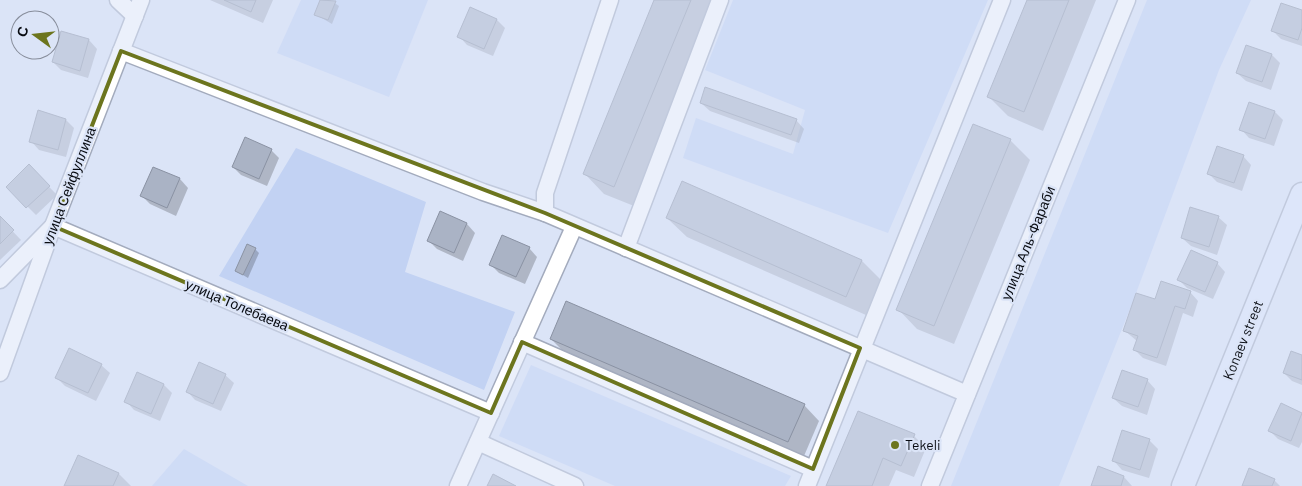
<svg xmlns="http://www.w3.org/2000/svg" width="1302" height="486" font-family="Barlow,sans-serif">
<style>
.green{fill:#c2d2f3}
.shadow{fill:#0003}
.building{fill:#aab3c5;stroke:#8a92a3}
.lines{fill:none;stroke-linecap:round;stroke-linejoin:round}
.minor-casing{stroke:#a3abbd;stroke-width:19}
.secondary-casing{stroke:#a3abbd;stroke-width:25}
.minor{stroke:#fff;stroke-width:16}
.secondary{stroke:#dfe8fd;stroke-width:22}
.marked{fill:none;stroke:#6c751e;stroke-width:4;stroke-linejoin:round}
.poi-dot{fill:#6c751e;stroke:#dbe4f7;stroke-width:2}
.labels{text-anchor:middle;stroke-width:4.5;stroke-linejoin:round;paint-order:stroke}
.street-label{font-size:14px;fill:#080b11;stroke:#dbe4f7}
.poi-label{font-size:14px;fill:#080b11;stroke:#dbe4f7;text-anchor:start}
</style>
<rect width="100%" height="100%" fill="#dbe4f7"/>
<g class="green">
<polygon points="301,0 428,0 389,97 277,53"/>
<polygon points="733,0 988,0 888,233 683,158 696,118 793,154 805,110 705,70"/>
<polygon points="1147,0 1251,0 1219,70 1132,304 1059,486 951,486"/>
<polygon points="296,148 426,202 405,272 515,312 484,390 219,276"/>
<polygon points="531,365 791,476 785,486 615,486 499,436"/>
<polygon points="184,449 248,486 152,486"/>
</g>
<g class="shadow">
<polygon points="210,0 273,0 263,23"/>
<polygon points="321,0 330,0 339,6 332,24 315,14"/>
<polygon points="656,0 718,0 634,206 604,194 585,174"/>
<polygon points="1028,0 1096,0 1043,131 1008,116 989,97"/>
<polygon points="471,9 497,20 505,28 493,56 467,45 459,36"/>
<polygon points="1302,12 1302,46 1281,39 1273,31"/>
<polygon points="62,32 89,40 97,49 88,78 61,70 53,62"/>
<polygon points="1247,46 1272,55 1280,63 1271,90 1246,81 1237,73"/>
<polygon points="701,103 796,120 804,129 799,143 710,111"/>
<polygon points="1275,112 1283,120 1274,146 1249,138 1241,129"/>
<polygon points="66,120 74,128 66,157 39,150 31,141"/>
<polygon points="1010,140 1030,160 954,344 917,329 898,309"/>
<polygon points="271,150 279,158 267,186 241,175 233,167"/>
<polygon points="1243,156 1251,165 1242,191 1217,182 1209,174"/>
<polygon points="29,166 57,195 36,215 8,187"/>
<polygon points="154,168 180,179 188,188 176,216 150,204 142,196"/>
<polygon points="441,213 467,224 475,233 463,261 437,249 429,241"/>
<polygon points="1218,217 1227,225 1217,255 1191,246 1182,238"/>
<polygon points="0,218 21,240 0,260"/>
<polygon points="667,218 862,261 881,280 866,315 687,237"/>
<polygon points="529,248 537,257 525,284 499,273 491,265"/>
<polygon points="255,249 259,253 248,278 236,271"/>
<polygon points="1217,263 1225,272 1213,299 1187,288 1179,280"/>
<polygon points="1190,292 1198,301 1193,317 1183,313 1166,366 1143,358 1134,349 1137,341 1125,331 1155,301"/>
<polygon points="551,339 804,405 819,421 804,456 566,354"/>
<polygon points="1302,356 1302,385 1292,381 1284,373"/>
<polygon points="101,365 110,373 96,401 65,386 56,377"/>
<polygon points="225,375 234,383 221,411 195,400 187,391"/>
<polygon points="1147,380 1155,389 1147,415 1122,406 1113,398"/>
<polygon points="164,385 172,393 160,421 134,410 126,401"/>
<polygon points="1282,405 1302,414 1302,442 1299,448 1278,439 1270,431"/>
<polygon points="914,436 926,448 914,477 896,470 889,486 828,486"/>
<polygon points="1149,440 1158,449 1149,478 1122,470 1114,461"/>
<polygon points="119,474 131,486 65,486"/>
<polygon points="1124,477 1132,486 1092,486"/>
<polygon points="1274,480 1280,486 1244,486"/>
</g>
<g class="building">
<polygon points="224,0 256,0 251,12"/>
<polygon points="320,0 336,1 328,20 314,15"/>
<polygon points="654,0 691,0 614,187 583,174"/>
<polygon points="1027,0 1069,0 1024,112 987,97"/>
<polygon points="1281,3 1302,10 1302,28 1298,40 1271,31"/>
<polygon points="470,7 497,19 484,49 457,37"/>
<polygon points="61,31 89,39 80,71 52,62"/>
<polygon points="1246,45 1272,54 1262,82 1236,73"/>
<polygon points="705,87 797,119 791,135 700,103"/>
<polygon points="1249,102 1275,111 1265,139 1239,130"/>
<polygon points="38,110 66,119 58,150 29,142"/>
<polygon points="973,124 1011,139 934,326 896,310"/>
<polygon points="245,137 272,149 259,179 232,167"/>
<polygon points="1217,146 1244,155 1234,183 1207,174"/>
<polygon points="29,164 50,186 26,208 6,187"/>
<polygon points="153,167 180,178 167,208 140,196"/>
<polygon points="682,181 862,260 846,297 666,218"/>
<polygon points="1190,207 1219,216 1209,247 1181,238"/>
<polygon points="440,211 467,223 454,253 427,241"/>
<polygon points="0,216 14,230 0,244"/>
<polygon points="502,235 530,247 516,277 489,265"/>
<polygon points="247,244 256,248 243,275 235,271"/>
<polygon points="1191,250 1218,262 1205,292 1177,280"/>
<polygon points="1161,281 1191,291 1185,309 1175,306 1157,358 1133,350 1138,336 1123,331 1136,293 1155,299"/>
<polygon points="566,301 805,404 788,442 550,339"/>
<polygon points="69,348 102,364 88,393 55,378"/>
<polygon points="1291,351 1302,355 1302,380 1283,373"/>
<polygon points="199,362 226,374 213,404 186,392"/>
<polygon points="1122,370 1148,379 1138,407 1112,398"/>
<polygon points="137,372 164,384 151,414 124,402"/>
<polygon points="1281,403 1302,413 1291,441 1268,431"/>
<polygon points="858,411 915,434 901,466 883,458 872,486 826,486"/>
<polygon points="1122,430 1150,439 1140,470 1112,461"/>
<polygon points="78,455 119,473 113,486 64,486"/>
<polygon points="1098,466 1124,476 1121,486 1091,486"/>
<polygon points="1249,468 1275,479 1272,486 1242,486"/>
<polygon points="493,474 516,486 487,486"/>
</g>
<g class="lines">
<g class="minor-casing">
<g id="minor">
<polyline points="118,0 135,16"/>
<polyline points="610,0 545,193 545,213 967,394"/>
<polyline points="121,51 483,192 545,213"/>
<polyline points="626,248 720,0"/>
<polyline points="0,280 53,226 491,413"/>
<polyline points="522,342 813,469"/>
<polyline points="0,373 53,226 141,0"/>
<polyline points="478,442 575,486"/>
<polyline points="458,486 574,227"/>
<polyline points="807,486 1002,0"/>
<polyline points="930,486 1127,0"/>
</g>
</g>
<g class="secondary-casing">
<polyline id="secondary" points="1183,486 1302,194"/>
</g>
<use href="#minor" class="minor"/>
<use href="#secondary" class="secondary"/>
</g>
<path d="M0 0H1302V486H0ZM121,51L545,213L860,348L813,469L522,342L491,413L53,226Z" fill="#dbe4f7" fill-opacity=".55" fill-rule="evenodd"/>
<path class="marked" d="M121,51L545,213L860,348L813,469L522,342L491,413L53,226Z"/>
<circle class="poi-dot" cx="895" cy="445" r="5"/>
<g class="labels">
<g class="street-label">
<text transform="translate(69 186) rotate(-69)" y="5">улица Сейфуллина</text>
<text transform="translate(1028 243) rotate(-68)" y="5">улица Аль-Фараби</text>
<text transform="translate(237 305) rotate(23)" y="5">улица Толебаева</text>
<text transform="translate(1243 340) rotate(-68)" y="5">Konaev street</text>
</g>
<g class="poi-label">
<text x="905" y="450">Tekeli</text>
</g>
</g>
<g transform="translate(35 35) rotate(285)"><circle r="24" fill="#dbe4f7" stroke="#878d9b"/>
<path d="M0-4L9 19L0 12L-9 19Z" fill="#6c751e"/>
<text y="-8" font-size="14" font-weight="bold" text-anchor="middle" fill="#080b11">С</text>
</g>
</svg>
